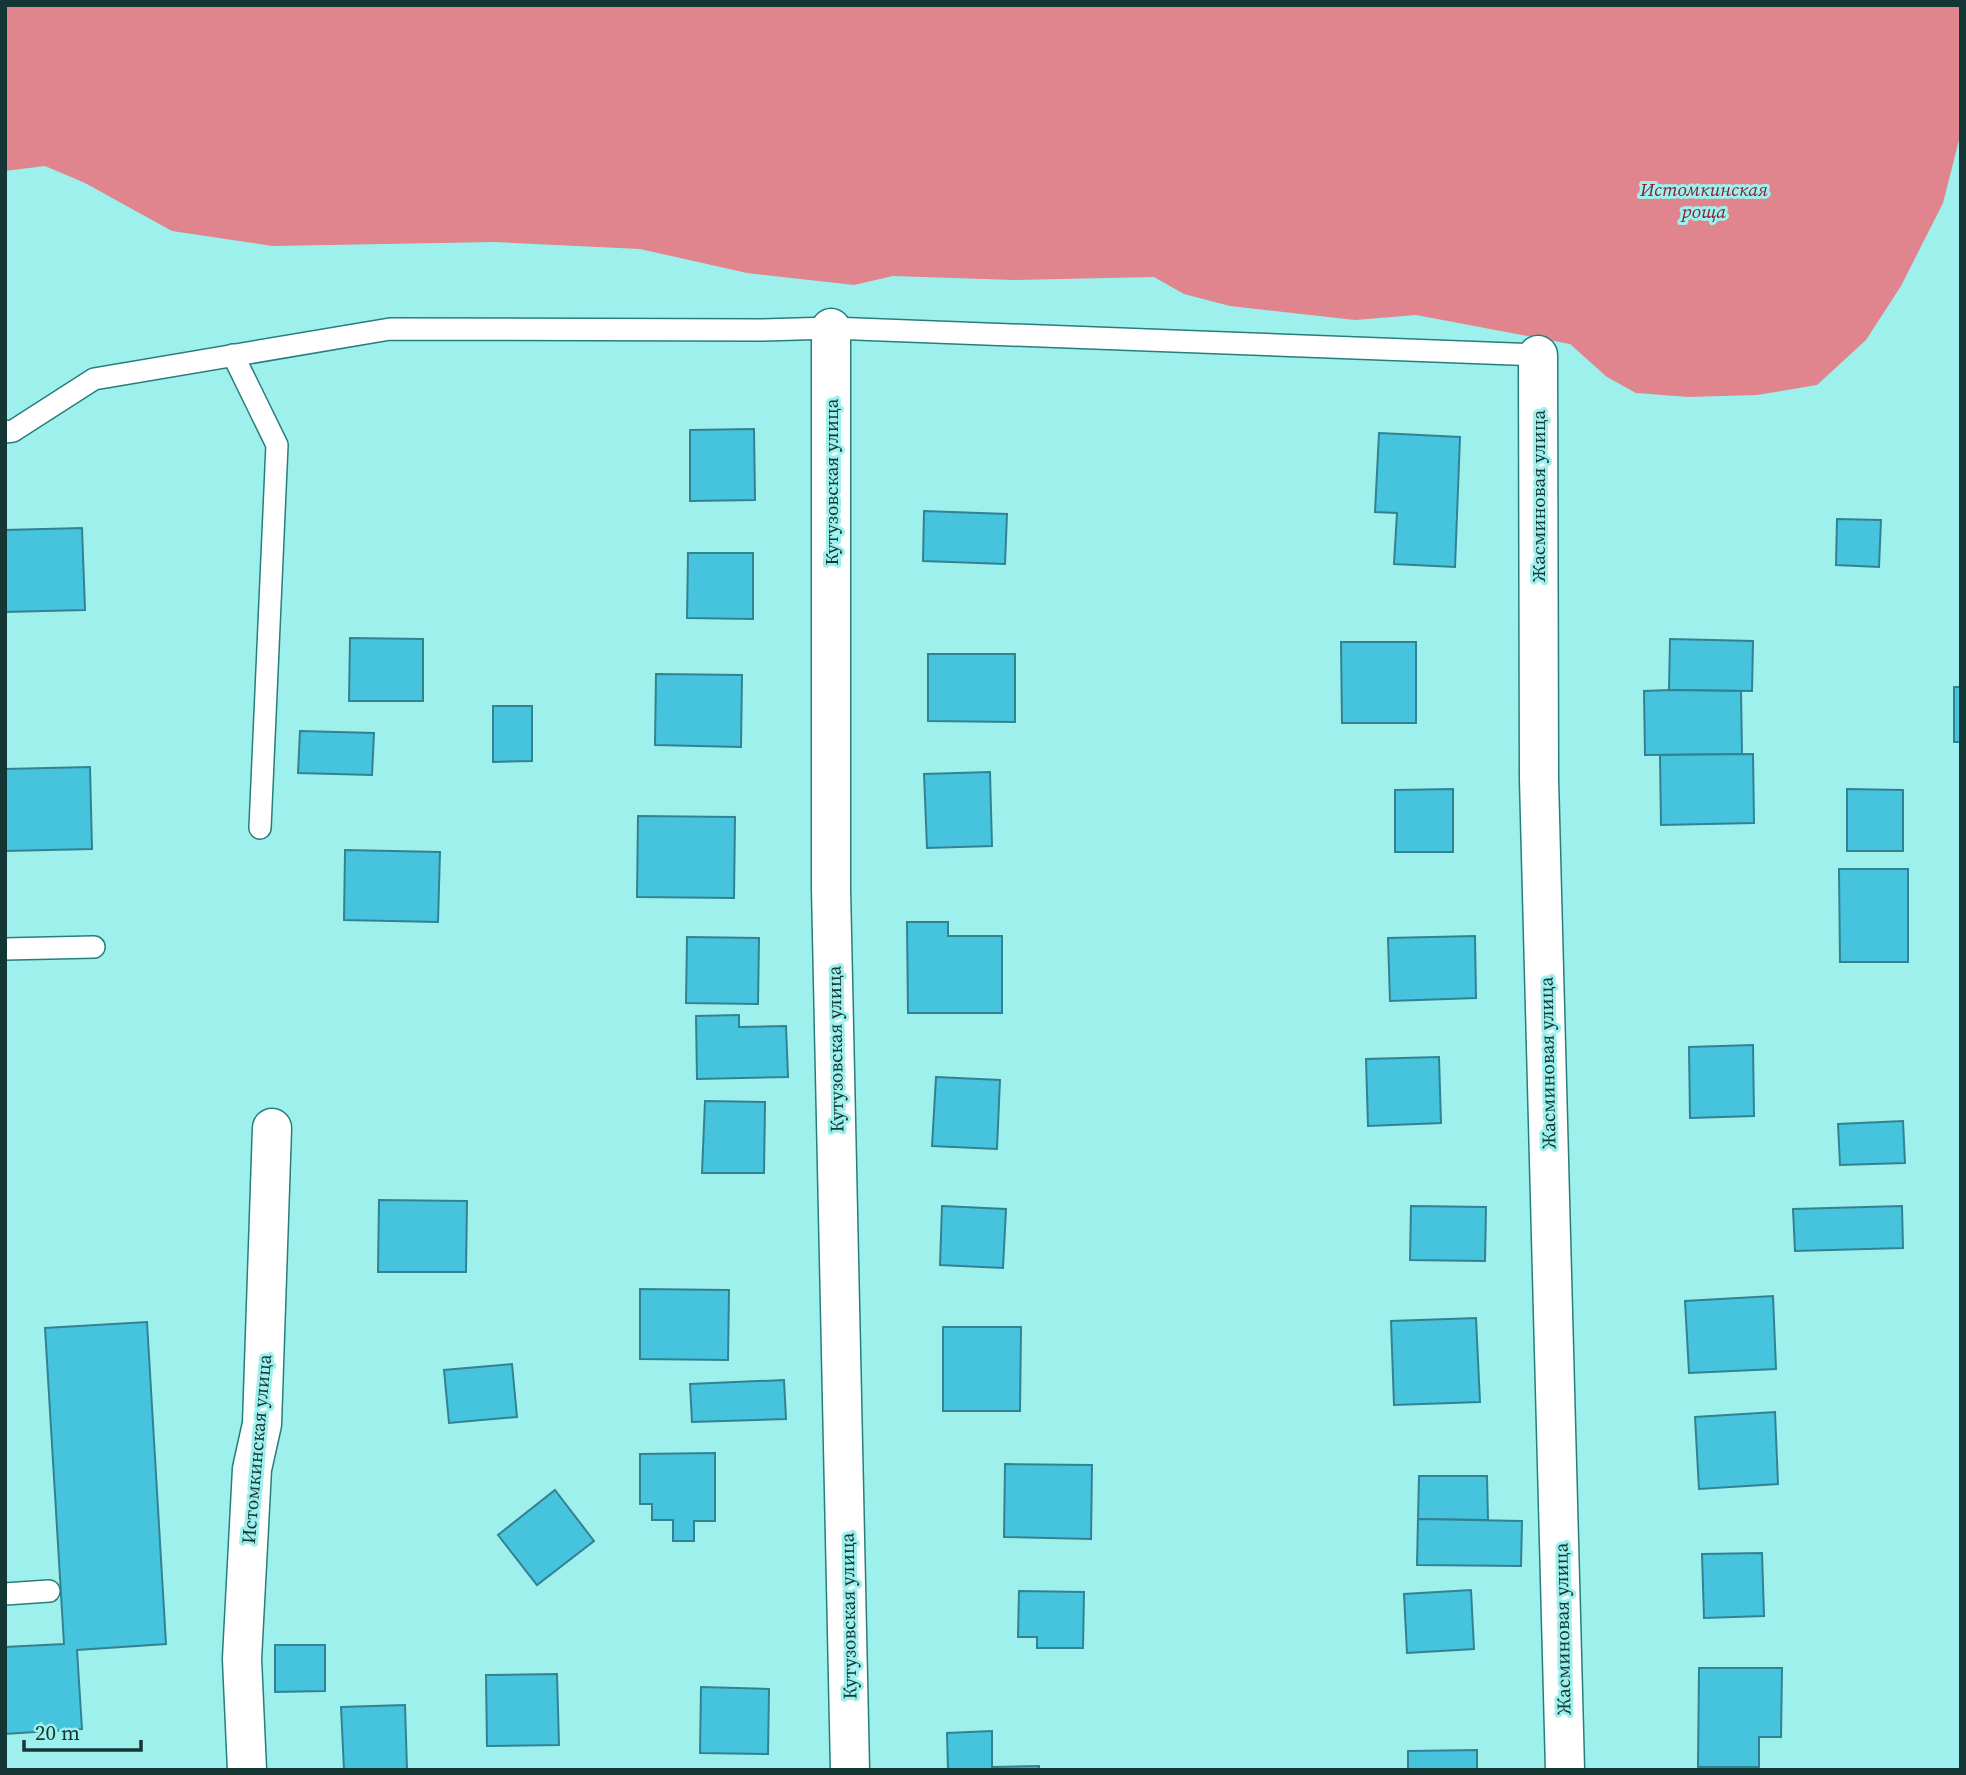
<svg xmlns="http://www.w3.org/2000/svg" width="1966" height="1775" font-family="'Source Serif 4',serif">
<style>
.forest{fill:#e0848e}
.building{fill:#47c4dd;stroke:#328292;stroke-width:2}
.lines{fill:none;stroke-linecap:round;stroke-linejoin:round}
.service-casing{stroke:#287e7d;stroke-width:24}
.minor-casing{stroke:#287e7d;stroke-width:41}
.service{stroke:#fff;stroke-width:21}
.minor{stroke:#fff;stroke-width:38}
.labels{text-anchor:middle;stroke-width:6;stroke-linejoin:round;paint-order:stroke}
.park-label{font-size:19px;font-style:italic;fill:#8a1e37;stroke:#9ef0ed}
.street-label{font-size:19px;fill:#143736;stroke:#9ef0ed}
</style>
<rect width="100%" height="100%" fill="#9ef0ed"/>
<polygon class="forest" points="5,5 1961,5 1961,132 1943,203 1901,286 1866,340 1817,385 1757,395 1688,397 1636,393 1607,377 1570,344 1416,315 1355,320 1230,306 1184,294 1154,277 1014,280 893,276 854,285 747,273 640,249 495,242 273,246 172,231 85,183 45,166 5,171"/>
<g class="building">
<polygon points="754,429 755,500 690,501 690,430"/>
<polygon points="1379,433 1460,437 1455,567 1394,564 1397,513 1375,512"/>
<polygon points="924,511 1007,514 1005,564 923,561"/>
<polygon points="1837,519 1881,520 1879,567 1836,565"/>
<polygon points="82,528 85,610 5,612 5,530"/>
<polygon points="688,553 753,553 753,619 687,618"/>
<polygon points="350,638 423,639 423,701 349,701"/>
<polygon points="1670,639 1753,641 1752,691 1669,690"/>
<polygon points="1341,642 1416,642 1416,723 1342,723"/>
<polygon points="928,654 1015,654 1015,722 928,721"/>
<polygon points="656,674 742,675 741,747 655,745"/>
<rect x="1954" y="687" width="7" height="55"/>
<polygon points="1669,690 1741,691 1742,754 1645,755 1644,691"/>
<polygon points="493,706 532,706 532,761 493,762"/>
<polygon points="300,731 374,733 372,775 298,773"/>
<polygon points="1753,754 1754,823 1661,825 1660,755"/>
<polygon points="90,767 92,849 5,851 5,769"/>
<polygon points="990,772 992,846 927,848 924,774"/>
<polygon points="1453,789 1453,852 1395,852 1395,790"/>
<polygon points="1847,789 1903,790 1903,851 1847,851"/>
<polygon points="638,816 735,817 734,898 637,897"/>
<polygon points="345,850 440,852 438,922 344,920"/>
<polygon points="1839,869 1908,869 1908,962 1840,962"/>
<polygon points="907,922 948,922 948,936 1002,936 1002,1013 908,1013"/>
<polygon points="1475,936 1476,998 1390,1001 1388,938"/>
<polygon points="687,937 759,938 758,1004 686,1003"/>
<polygon points="739,1015 739,1027 786,1026 788,1077 697,1079 696,1016"/>
<polygon points="1753,1045 1754,1116 1690,1118 1689,1047"/>
<polygon points="1439,1057 1441,1123 1368,1126 1366,1059"/>
<polygon points="936,1077 1000,1080 997,1149 932,1146"/>
<polygon points="705,1101 765,1102 764,1173 702,1173"/>
<polygon points="1903,1121 1905,1163 1840,1165 1838,1124"/>
<polygon points="379,1200 467,1201 466,1272 378,1272"/>
<polygon points="942,1206 1006,1209 1003,1268 940,1265"/>
<polygon points="1411,1206 1486,1207 1485,1261 1410,1260"/>
<polygon points="1902,1206 1903,1248 1795,1251 1793,1209"/>
<polygon points="640,1289 729,1290 728,1360 640,1359"/>
<polygon points="1773,1296 1776,1369 1689,1373 1685,1301"/>
<polygon points="1476,1318 1480,1402 1394,1405 1391,1321"/>
<polygon points="147,1322 166,1644 77,1650 82,1729 5,1734 5,1647 64,1644 45,1328"/>
<polygon points="943,1327 1021,1327 1020,1411 943,1411"/>
<polygon points="512,1364 517,1417 449,1423 444,1370"/>
<polygon points="784,1380 786,1419 692,1422 690,1384"/>
<polygon points="1775,1412 1778,1484 1699,1489 1695,1417"/>
<polygon points="715,1453 715,1521 694,1521 694,1541 673,1541 673,1520 652,1520 652,1504 640,1504 640,1454"/>
<polygon points="1005,1464 1092,1465 1091,1539 1004,1537"/>
<polygon points="1419,1476 1487,1476 1488,1520 1418,1519"/>
<polygon points="555,1490 594,1541 537,1585 498,1535"/>
<polygon points="1418,1519 1522,1521 1521,1566 1417,1565"/>
<polygon points="1762,1553 1764,1616 1704,1618 1702,1554"/>
<polygon points="1471,1590 1474,1649 1407,1653 1404,1594"/>
<polygon points="1019,1591 1084,1592 1083,1648 1037,1648 1037,1637 1018,1637"/>
<polygon points="275,1645 325,1645 325,1691 275,1692"/>
<polygon points="1699,1668 1782,1668 1781,1737 1759,1737 1759,1767 1698,1767"/>
<polygon points="557,1674 559,1745 487,1746 486,1675"/>
<polygon points="701,1687 769,1689 768,1754 700,1753"/>
<polygon points="405,1705 407,1770 344,1770 341,1707"/>
<polygon points="992,1731 992,1767 1039,1766 1039,1770 948,1770 947,1733"/>
<polygon points="1477,1750 1477,1770 1408,1770 1408,1751"/>
</g>
<g class="lines">
<g class="service-casing">
<g id="service">
<polyline points="233,355 277,445 260,828"/>
<polyline points="5,432 13,431 94,379 390,329 763,330 831,328 1538,355"/>
<polyline points="5,949 94,947"/>
<polyline points="5,1594 49,1591"/>
</g>
</g>
<g class="minor-casing">
<g id="minor">
<polyline points="831,328 831,888 850,1770"/>
<polyline points="1538,355 1539,779 1565,1770"/>
<polyline points="247,1770 242,1659 252,1469 262,1424 272,1128"/>
</g>
</g>
<use href="#service" class="service"/>
<use href="#minor" class="minor"/>
</g>
<g class="labels">
<g class="park-label">
<text x="1704" y="196">Истомкинская<tspan x="1704" dy="22">роща</tspan></text>
</g>
<g class="street-label">
<text transform="translate(831 482) rotate(-90)" y="7">Кутузовская улица</text>
<text transform="translate(1538 496) rotate(-90)" y="7">Жасминовая улица</text>
<text transform="translate(835 1049) rotate(-91)" y="7">Кутузовская улица</text>
<text transform="translate(1547 1063) rotate(-91)" y="7">Жасминовая улица</text>
<text transform="translate(256 1449) rotate(-85)" y="7">Истомкинская улица</text>
<text transform="translate(848 1616) rotate(-91)" y="7">Кутузовская улица</text>
<text transform="translate(1562 1629) rotate(-91)" y="7">Жасминовая улица</text>
</g>
</g>
<rect width="1966" height="1775" fill="none" stroke="#143736" stroke-width="14"/>
<path d="M24 1740v10h117v-10" fill="none" stroke="#143736" stroke-width="3.5"/>
<text x="35" y="1740" font-size="21" fill="#143736" stroke="#9ef0ed" stroke-width="5" paint-order="stroke">20 m</text>
</svg>
